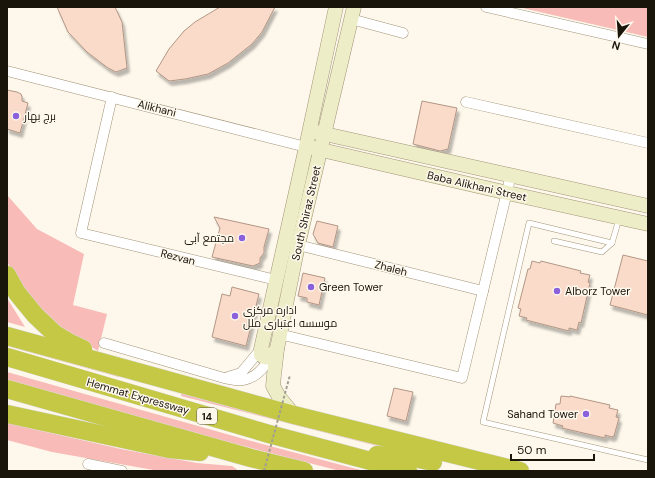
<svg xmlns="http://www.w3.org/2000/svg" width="655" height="478" font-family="'DM Sans',Cairo,sans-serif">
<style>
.green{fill:#f9bbb7}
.building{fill:#fadbc9;stroke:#b29685;filter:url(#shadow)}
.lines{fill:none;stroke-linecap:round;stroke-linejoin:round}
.lane-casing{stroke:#a39479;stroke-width:6}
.street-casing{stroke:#a39479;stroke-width:11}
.secondary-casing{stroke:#a39479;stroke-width:15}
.highway-casing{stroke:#dadad8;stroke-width:19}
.lane{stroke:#fff;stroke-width:5}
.street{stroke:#fff;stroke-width:10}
.secondary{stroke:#edeec7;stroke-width:14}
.highway{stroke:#c4c844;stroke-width:18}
.path-bridge{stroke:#a39e93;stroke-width:2;stroke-dasharray:3 2;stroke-linecap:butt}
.poi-dot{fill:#8a61db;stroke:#fef8ec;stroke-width:1.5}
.labels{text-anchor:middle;stroke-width:3;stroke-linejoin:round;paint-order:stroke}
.shield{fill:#fef8ec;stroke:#5e594e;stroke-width:1}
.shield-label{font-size:10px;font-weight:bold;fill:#1a150b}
.street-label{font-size:11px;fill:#1a150b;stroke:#fef8ec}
.poi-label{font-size:11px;fill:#1a150b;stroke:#fef8ec;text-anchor:start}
</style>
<defs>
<filter id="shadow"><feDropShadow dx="2.5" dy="4.5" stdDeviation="1" flood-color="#0004"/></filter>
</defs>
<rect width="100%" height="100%" fill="#fef8ec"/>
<g class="green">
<polygon points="518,7 648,7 648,37"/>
<polygon points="7,195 37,229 84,254 73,305 107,314 98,351 57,325 23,289 7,262"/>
<polygon points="7,298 25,327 7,322"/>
<polygon points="7,342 120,374 119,377 7,346"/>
<polygon points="7,372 244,439 364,471 340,471 182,430 7,380"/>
<polygon points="182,392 446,458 401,452 181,396"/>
<polygon points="7,423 121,449 197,463 232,466 239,471 159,471 52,452 7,440"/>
</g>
<g class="building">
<polygon points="57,7 115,7 122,22 127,68 116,72 108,68 87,52 68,32"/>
<polygon points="220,7 275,7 262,32 252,44 228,63 208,74 185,79 169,81 156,71 169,49 184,31 195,22"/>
<polygon points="7,90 17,92 21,94 22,97 22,101 28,103 20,133 7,129"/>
<polygon points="422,101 457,108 448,149 440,151 413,144"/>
<polygon points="214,217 269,229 264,247 264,253 260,258 260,263 253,266 212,257 220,228"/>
<polygon points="317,221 338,226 333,247 318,243 313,234"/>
<polygon points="623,255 648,261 648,315 610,305"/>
<polygon points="532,261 540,263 541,261 581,271 580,273 590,275 588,282 590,283 581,323 579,322 577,330 569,328 569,331 526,320 527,318 519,316 521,309 518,308 528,269 530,269"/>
<polygon points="303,273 325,278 319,305 307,302 307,298 298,296"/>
<polygon points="232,287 259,294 246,346 212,337 222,294 230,296"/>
<polygon points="394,388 413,392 406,421 387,416"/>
<polygon points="561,396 570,397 570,396 610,405 609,408 618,410 616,417 619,418 614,436 613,436 612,437 605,435 605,438 562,428 563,426 553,423 556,404 560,404"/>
</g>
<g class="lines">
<g class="lane-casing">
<g id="lane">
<polyline points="619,219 612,243 529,223 483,422 648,460"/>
<polyline points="554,241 602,252 612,243"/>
</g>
</g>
<g class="street-casing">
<g id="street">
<polyline points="486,7 648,44"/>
<polyline points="351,19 403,33"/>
<polyline points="7,71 306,147"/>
<polyline points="112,97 81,233 276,280"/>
<polyline points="466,102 648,143"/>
<polyline points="298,245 483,291"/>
<polyline points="279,334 462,378 511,175"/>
<path d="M104,343L224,378C230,379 237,381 243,380C257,378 265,367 271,356"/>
<polyline points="228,377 241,373 261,349"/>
<polyline points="88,464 122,471"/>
</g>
</g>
<g class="secondary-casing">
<g id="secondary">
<polyline points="316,132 648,206"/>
<polyline points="313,148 508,193 648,224"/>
<path d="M277,349C272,355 268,361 261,355V349L306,147L336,7"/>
<polyline points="294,415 279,397 273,386 274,375 277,349 298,245 354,7"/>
</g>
</g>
<g class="highway-casing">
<g id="highway">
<polyline points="7,275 17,293 35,315 55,334 70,343 83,349"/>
<polyline points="7,336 294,415 520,471"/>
<polyline points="7,357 269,434 408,471"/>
<polyline points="7,389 251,458 304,471"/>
<polyline points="7,414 169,449 200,452"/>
<polyline points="377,455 409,457 433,462"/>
</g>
</g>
<use href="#lane" class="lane"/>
<use href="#street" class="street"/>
<use href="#secondary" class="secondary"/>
<use href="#highway" class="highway"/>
<polyline class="path-bridge" points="264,471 290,375"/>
</g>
<g class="poi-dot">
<circle cx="16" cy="116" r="4"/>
<circle cx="242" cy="238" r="4"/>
<circle cx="311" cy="287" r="4"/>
<circle cx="557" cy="291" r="4"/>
<circle cx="235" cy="316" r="4"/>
<circle cx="586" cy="414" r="4"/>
</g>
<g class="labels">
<rect class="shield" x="197" y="408" width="20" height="16" rx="3"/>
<g class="shield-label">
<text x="207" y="420">14</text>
</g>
<g class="street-label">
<text transform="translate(157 108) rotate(14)" y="4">Alikhani</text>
<text transform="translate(477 186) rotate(13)" y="4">Baba Alikhani Street</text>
<text transform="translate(306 213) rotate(-77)" y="4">South Shiraz Street</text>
<text transform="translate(178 257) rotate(14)" y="4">Rezvan</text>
<text transform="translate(391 268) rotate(14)" y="4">Zhaleh</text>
<text transform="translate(138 396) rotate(16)" y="4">Hemmat Expressway</text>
</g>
<g class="poi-label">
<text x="24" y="120">برج بهار</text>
<text x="234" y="242" text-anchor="end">مجتمع آبی</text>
<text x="319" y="291">Green Tower</text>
<text x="565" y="295">Alborz Tower</text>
<text x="243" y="314">اداره مرکزی<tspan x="243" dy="13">موسسه اعتباری ملل</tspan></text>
<text x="578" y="418" text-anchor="end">Sahand Tower</text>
</g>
</g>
<rect width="655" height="478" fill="none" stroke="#1a150b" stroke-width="16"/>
<g transform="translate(619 36) rotate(197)" stroke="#fef8ec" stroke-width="3" paint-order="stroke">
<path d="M0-3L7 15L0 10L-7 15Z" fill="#1a150b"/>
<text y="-6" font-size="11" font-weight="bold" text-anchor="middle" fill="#1a150b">N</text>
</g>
<path d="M511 454v6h83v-6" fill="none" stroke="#1a150b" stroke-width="2"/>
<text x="517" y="454" font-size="12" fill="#1a150b" stroke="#fef8ec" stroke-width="3" paint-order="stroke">50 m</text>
</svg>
